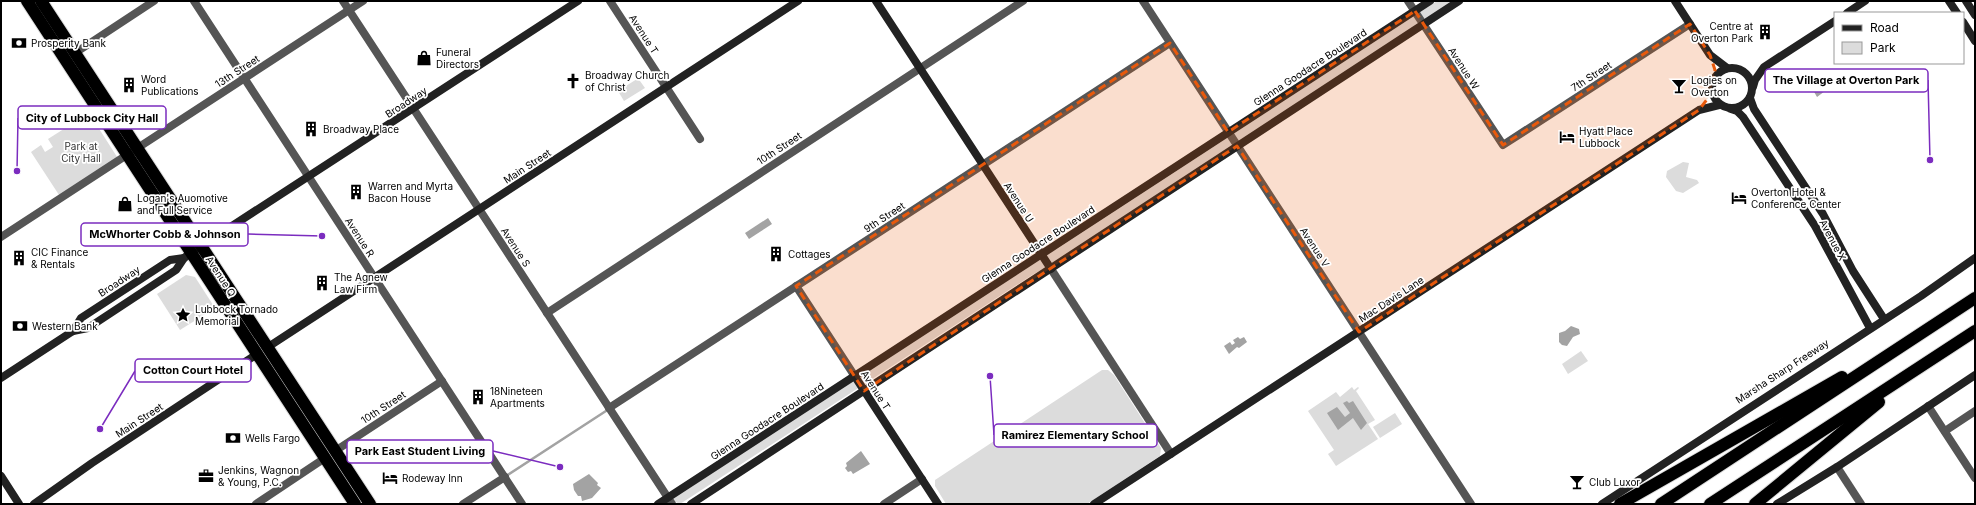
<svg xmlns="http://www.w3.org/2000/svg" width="1976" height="505" font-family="Inter,sans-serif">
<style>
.green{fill:#dcdcdc}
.water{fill:#a3a3a3}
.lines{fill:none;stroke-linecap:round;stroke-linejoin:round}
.stream{stroke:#a3a3a3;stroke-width:2.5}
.highway-casing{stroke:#dbdbdb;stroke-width:14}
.street{stroke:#555;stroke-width:8}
.secondary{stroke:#222;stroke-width:8}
.highway{stroke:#000;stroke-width:12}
.marked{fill:#e8590c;fill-opacity:0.2;stroke:#e8590c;stroke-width:3;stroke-dasharray:8 5;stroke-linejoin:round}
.labels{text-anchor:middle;stroke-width:3.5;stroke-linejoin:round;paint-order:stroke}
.poi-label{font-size:10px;fill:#000;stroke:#fff;text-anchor:start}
.street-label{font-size:10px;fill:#000;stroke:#fff}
.park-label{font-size:10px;fill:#333;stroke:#fff}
.leader{fill:none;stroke:#7b2cbf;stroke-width:1.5}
.callout-dot{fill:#7b2cbf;stroke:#fff;stroke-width:1.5}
.callout{fill:#fff;stroke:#7b2cbf;stroke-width:1.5}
.callout-label{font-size:11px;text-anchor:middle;font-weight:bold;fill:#000}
</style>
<rect width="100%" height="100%" fill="#fff"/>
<g class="green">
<polygon points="1437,1 1456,1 1063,258 1032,275 680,504 673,501 673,499 1026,265 1057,249"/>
<polygon points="637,79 640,81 645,88 624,101 618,91"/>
<polygon points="89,113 119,160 61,198 31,152 41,145 45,152 53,147 48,139"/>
<polygon points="1683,162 1689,163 1686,177 1697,180 1699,183 1683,193 1676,191 1666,177 1667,171"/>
<polygon points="186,275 195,277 215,308 180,330 157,294"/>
<polygon points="1581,351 1588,361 1568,374 1562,364"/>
<polygon points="1102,370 1108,370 1114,375 1159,445 1161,448 1160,456 1087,504 946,504 935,486 935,480"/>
<polygon points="1352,387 1354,390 1358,387 1359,388 1356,391 1375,420 1368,424 1378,439 1336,466 1328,454 1334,450 1308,411 1336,392 1340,397"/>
<polygon points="1395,413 1402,424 1380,438 1373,427"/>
</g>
<g class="water">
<polygon points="1842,71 1846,77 1834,84 1836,86 1830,90 1829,88 1817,97 1813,90 1826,83 1824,81 1830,77 1832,79"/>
<polygon points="768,218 772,224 749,239 745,233"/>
<polygon points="1571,326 1579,329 1580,334 1573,337 1567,346 1562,345 1559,342 1559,333 1565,331"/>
<polygon points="1238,337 1240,339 1244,337 1247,342 1239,348 1237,347 1229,354 1224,346 1230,342 1232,345 1235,343 1233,340"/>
<polygon points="1347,401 1349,403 1353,401 1367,423 1361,430 1353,418 1338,430 1327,413 1337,407 1345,417 1350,413 1343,403"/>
<polygon points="861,451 870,464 853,474 851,471 848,472 845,468 847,466 846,463"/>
<polygon points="589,474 598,483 597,485 601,488 592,498 582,501 581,496 578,496 574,490 573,484"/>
</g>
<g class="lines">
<polyline class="stream" points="506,476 609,409"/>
<g class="highway-casing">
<g id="highway">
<polyline points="27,1 355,504"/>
<polyline points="41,1 370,504"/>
<polyline points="1620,504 1842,377"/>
<polyline points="1661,504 1975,298"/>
<polyline points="1710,504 1975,331"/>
<polyline points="1755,504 1879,402"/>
</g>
</g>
<g class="street">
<polyline points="194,1 522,504"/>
<polyline points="343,1 672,504"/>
<polyline points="610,1 700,139"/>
<polyline points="1143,1 1471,504"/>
<polyline points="1408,1 1503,145 1690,24"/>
<polyline points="75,53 154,1"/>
<polyline points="1,237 363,1"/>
<polyline points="1051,269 1171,454"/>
<polyline points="796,286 854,375"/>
<polyline points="547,313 1023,1"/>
<polyline points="1928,406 1975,478"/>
<polyline points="609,408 1170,43"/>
<polyline points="1945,431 1975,411"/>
<polyline points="335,451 442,381"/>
<polyline points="1837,467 1861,504"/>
<polyline points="256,504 325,458"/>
<polyline points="463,504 505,477"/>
<polyline points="884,504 922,479"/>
</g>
<g class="secondary">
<polyline points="876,1 1051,269"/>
<polyline points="1675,1 1710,55 1727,68"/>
<polyline points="1949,1 1957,13"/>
<polyline points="1966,1 1975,15"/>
<polyline points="1847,13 1865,1"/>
<polyline points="1963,22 1975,41"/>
<circle cx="1732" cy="88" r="20"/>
<polyline points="1753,87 1755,80 1764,67 1835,21"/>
<polyline points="1750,98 1754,109 1823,214 1853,271 1884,319"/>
<polyline points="1731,109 1737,111 1743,117 1815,226 1870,328"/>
<polyline points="73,331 81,318 170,260 184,258"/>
<polyline points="268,347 798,1"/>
<polyline points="854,375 938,504"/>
<polyline points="1,378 73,331 88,328 176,270 184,258 192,252 578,1"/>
<polyline points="1,476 19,504"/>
<polyline points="34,504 92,463 257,354"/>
<polyline points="658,504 1430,1"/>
<polyline points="691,504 1459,1"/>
<polyline points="1094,504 1699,110 1719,105"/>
<polyline points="1602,504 1921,296 1975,258"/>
<polyline points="1777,504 1837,467 1975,375"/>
</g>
<use href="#highway" class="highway"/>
</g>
<path class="marked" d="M1415,11L1503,145L1690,24L1710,55L1715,70L1711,94L1699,110L1359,332L1237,146L864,391L796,286L1170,43L1228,132Z"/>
<defs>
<g id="building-bare" transform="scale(1.2)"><path d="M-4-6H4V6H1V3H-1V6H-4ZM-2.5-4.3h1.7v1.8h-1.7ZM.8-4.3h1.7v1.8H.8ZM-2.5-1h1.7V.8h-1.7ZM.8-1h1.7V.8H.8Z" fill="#000" stroke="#fff" stroke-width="2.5" paint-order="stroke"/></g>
<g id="bank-bare" transform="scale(1.2)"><path d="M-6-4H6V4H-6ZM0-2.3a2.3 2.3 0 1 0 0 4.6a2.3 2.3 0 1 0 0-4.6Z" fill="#000" stroke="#fff" stroke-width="2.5" paint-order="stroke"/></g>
<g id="shop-bare" transform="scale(1.2)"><path d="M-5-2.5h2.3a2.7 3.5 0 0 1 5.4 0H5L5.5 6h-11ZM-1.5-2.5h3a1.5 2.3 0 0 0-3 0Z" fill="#000" stroke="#fff" stroke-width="2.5" paint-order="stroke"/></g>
<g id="church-bare" transform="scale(1.2)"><path d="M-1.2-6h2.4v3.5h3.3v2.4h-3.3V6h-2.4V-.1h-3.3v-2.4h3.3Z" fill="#000" stroke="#fff" stroke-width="2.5" paint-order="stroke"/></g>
<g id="bar-bare" transform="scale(1.2)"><path d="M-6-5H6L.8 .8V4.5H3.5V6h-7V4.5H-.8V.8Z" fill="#000" stroke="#fff" stroke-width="2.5" paint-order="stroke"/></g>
<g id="hotel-bare" transform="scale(1.2)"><path d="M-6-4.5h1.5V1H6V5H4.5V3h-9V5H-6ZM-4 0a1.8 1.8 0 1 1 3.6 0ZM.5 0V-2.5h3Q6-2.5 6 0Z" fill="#000" stroke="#fff" stroke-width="2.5" paint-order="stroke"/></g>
<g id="sight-bare" transform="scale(1.2)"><path d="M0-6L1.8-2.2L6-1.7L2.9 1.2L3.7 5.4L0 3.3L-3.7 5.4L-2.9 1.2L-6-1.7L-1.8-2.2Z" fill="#000" stroke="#fff" stroke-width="2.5" paint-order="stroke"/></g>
<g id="office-bare" transform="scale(1.2)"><path d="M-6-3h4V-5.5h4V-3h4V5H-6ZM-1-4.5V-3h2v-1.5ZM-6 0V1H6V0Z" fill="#000" stroke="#fff" stroke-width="2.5" paint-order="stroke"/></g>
</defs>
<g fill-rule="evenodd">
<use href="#building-bare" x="1765" y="32"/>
<use href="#bank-bare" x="19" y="43"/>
<use href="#shop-bare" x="424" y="58"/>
<use href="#church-bare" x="573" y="81"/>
<use href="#building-bare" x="129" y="85"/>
<use href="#bar-bare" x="1679" y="86"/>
<use href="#building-bare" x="311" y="129"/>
<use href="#hotel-bare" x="1567" y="137"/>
<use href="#building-bare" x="356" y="192"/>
<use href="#hotel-bare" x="1739" y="198"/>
<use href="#shop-bare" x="125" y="204"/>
<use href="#building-bare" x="776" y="254"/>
<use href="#building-bare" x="19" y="258"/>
<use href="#building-bare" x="322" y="283"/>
<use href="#sight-bare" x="183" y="315"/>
<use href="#bank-bare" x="20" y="326"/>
<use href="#building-bare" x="478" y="397"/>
<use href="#bank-bare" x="233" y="438"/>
<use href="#office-bare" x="206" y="476"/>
<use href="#hotel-bare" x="390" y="478"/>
<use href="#bar-bare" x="1577" y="482"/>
</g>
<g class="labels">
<g class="poi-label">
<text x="1753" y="30" text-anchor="end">Centre at<tspan x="1753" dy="12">Overton Park</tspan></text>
<text x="31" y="47">Prosperity Bank</text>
<text x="436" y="56">Funeral<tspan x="436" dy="12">Directors</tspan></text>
<text x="585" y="79">Broadway Church<tspan x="585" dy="12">of Christ</tspan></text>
<text x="141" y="83">Word<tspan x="141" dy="12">Publications</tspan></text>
<text x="1691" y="84">Logies on<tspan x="1691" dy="12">Overton</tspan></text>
<text x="323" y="133">Broadway Place</text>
<text x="1579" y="135">Hyatt Place<tspan x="1579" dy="12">Lubbock</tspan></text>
<text x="368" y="190">Warren and Myrta<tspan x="368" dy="12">Bacon House</tspan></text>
<text x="1751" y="196">Overton Hotel &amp;<tspan x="1751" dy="12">Conference Center</tspan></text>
<text x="137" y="202">Logan's Auomotive<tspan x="137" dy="12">and Full Service</tspan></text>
<text x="31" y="256">CIC Finance<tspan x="31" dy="12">&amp; Rentals</tspan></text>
<text x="788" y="258">Cottages</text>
<text x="334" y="281">The Agnew<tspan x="334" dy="12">Law Firm</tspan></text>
<text x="195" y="313">Lubbock Tornado<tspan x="195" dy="12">Memorial</tspan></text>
<text x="32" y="330">Western Bank</text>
<text x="490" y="395">18Nineteen<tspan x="490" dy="12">Apartments</tspan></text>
<text x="245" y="442">Wells Fargo</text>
<text x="218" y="474">Jenkins, Wagnon<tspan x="218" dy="12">&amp; Young, P.C.</tspan></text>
<text x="402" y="482">Rodeway Inn</text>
<text x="1589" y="486">Club Luxor</text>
</g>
<g class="street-label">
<text transform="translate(644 34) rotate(57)" y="4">Avenue T</text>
<text transform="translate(1310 67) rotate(-33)" y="4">Glenna Goodacre Boulevard</text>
<text transform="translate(1464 68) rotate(57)" y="4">Avenue W</text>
<text transform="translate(237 71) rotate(-33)" y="4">13th Street</text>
<text transform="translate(1591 76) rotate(-33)" y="4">7th Street</text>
<text transform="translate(406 102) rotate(-33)" y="4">Broadway</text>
<text transform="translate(779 148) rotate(-33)" y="4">10th Street</text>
<text transform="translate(527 166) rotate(-33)" y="4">Main Street</text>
<text transform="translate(1019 202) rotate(57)" y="4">Avenue U</text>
<text transform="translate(884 217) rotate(-33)" y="4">9th Street</text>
<text transform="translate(360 237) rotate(57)" y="4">Avenue R</text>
<text transform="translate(1833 240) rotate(62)" y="4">Avenue X</text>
<text transform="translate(1038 244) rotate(-33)" y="4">Glenna Goodacre Boulevard</text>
<text transform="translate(516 247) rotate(57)" y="4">Avenue S</text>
<text transform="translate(1315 247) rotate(57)" y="4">Avenue V</text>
<text transform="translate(221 276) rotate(57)" y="4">Avenue Q</text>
<text transform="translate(119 281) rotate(-33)" y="4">Broadway</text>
<text transform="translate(1391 299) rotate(-33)" y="4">Mac Davis Lane</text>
<text transform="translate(1782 371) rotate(-33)" y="4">Marsha Sharp Freeway</text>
<text transform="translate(876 390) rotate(57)" y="4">Avenue T</text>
<text transform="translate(383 407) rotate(-33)" y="4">10th Street</text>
<text transform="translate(139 420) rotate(-33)" y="4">Main Street</text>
<text transform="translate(767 421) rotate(-33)" y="4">Glenna Goodacre Boulevard</text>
</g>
<g class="park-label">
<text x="81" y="150">Park at<tspan x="81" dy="12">City Hall</tspan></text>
</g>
</g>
<path class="leader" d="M1930 160L1928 80M17 171L18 118M322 236L248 234M100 429L135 371M990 376L994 435M560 467L493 451"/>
<g class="callout-dot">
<circle cx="1930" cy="160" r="4"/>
<circle cx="17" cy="171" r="4"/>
<circle cx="322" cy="236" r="4"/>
<circle cx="100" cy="429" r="4"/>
<circle cx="990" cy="376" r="4"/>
<circle cx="560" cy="467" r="4"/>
</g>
<g class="callout">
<rect x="1765" y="69" width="163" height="23" rx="4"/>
<rect x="18" y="106" width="148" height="23" rx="4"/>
<rect x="81" y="223" width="167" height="23" rx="4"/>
<rect x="135" y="359" width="116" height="23" rx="4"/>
<rect x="994" y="424" width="163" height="23" rx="4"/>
<rect x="347" y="440" width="146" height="23" rx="4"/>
</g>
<g class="callout-label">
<text x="1846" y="84">The Village at Overton Park</text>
<text x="92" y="122">City of Lubbock City Hall</text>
<text x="165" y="238">McWhorter Cobb &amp; Johnson</text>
<text x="193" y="374">Cotton Court Hotel</text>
<text x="1075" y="439">Ramirez Elementary School</text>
<text x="420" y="455">Park East Student Living</text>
</g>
<rect width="1976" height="505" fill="none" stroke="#000000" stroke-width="4"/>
<rect x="1834" y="12" width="130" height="52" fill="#ffffff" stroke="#999999"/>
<rect x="1842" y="25" width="20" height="6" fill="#222222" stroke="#999999"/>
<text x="1870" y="32" font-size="12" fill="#000000">Road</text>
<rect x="1842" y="42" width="20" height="12" fill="#dcdcdc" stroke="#999999"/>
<text x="1870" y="52" font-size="12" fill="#000000">Park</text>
</svg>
